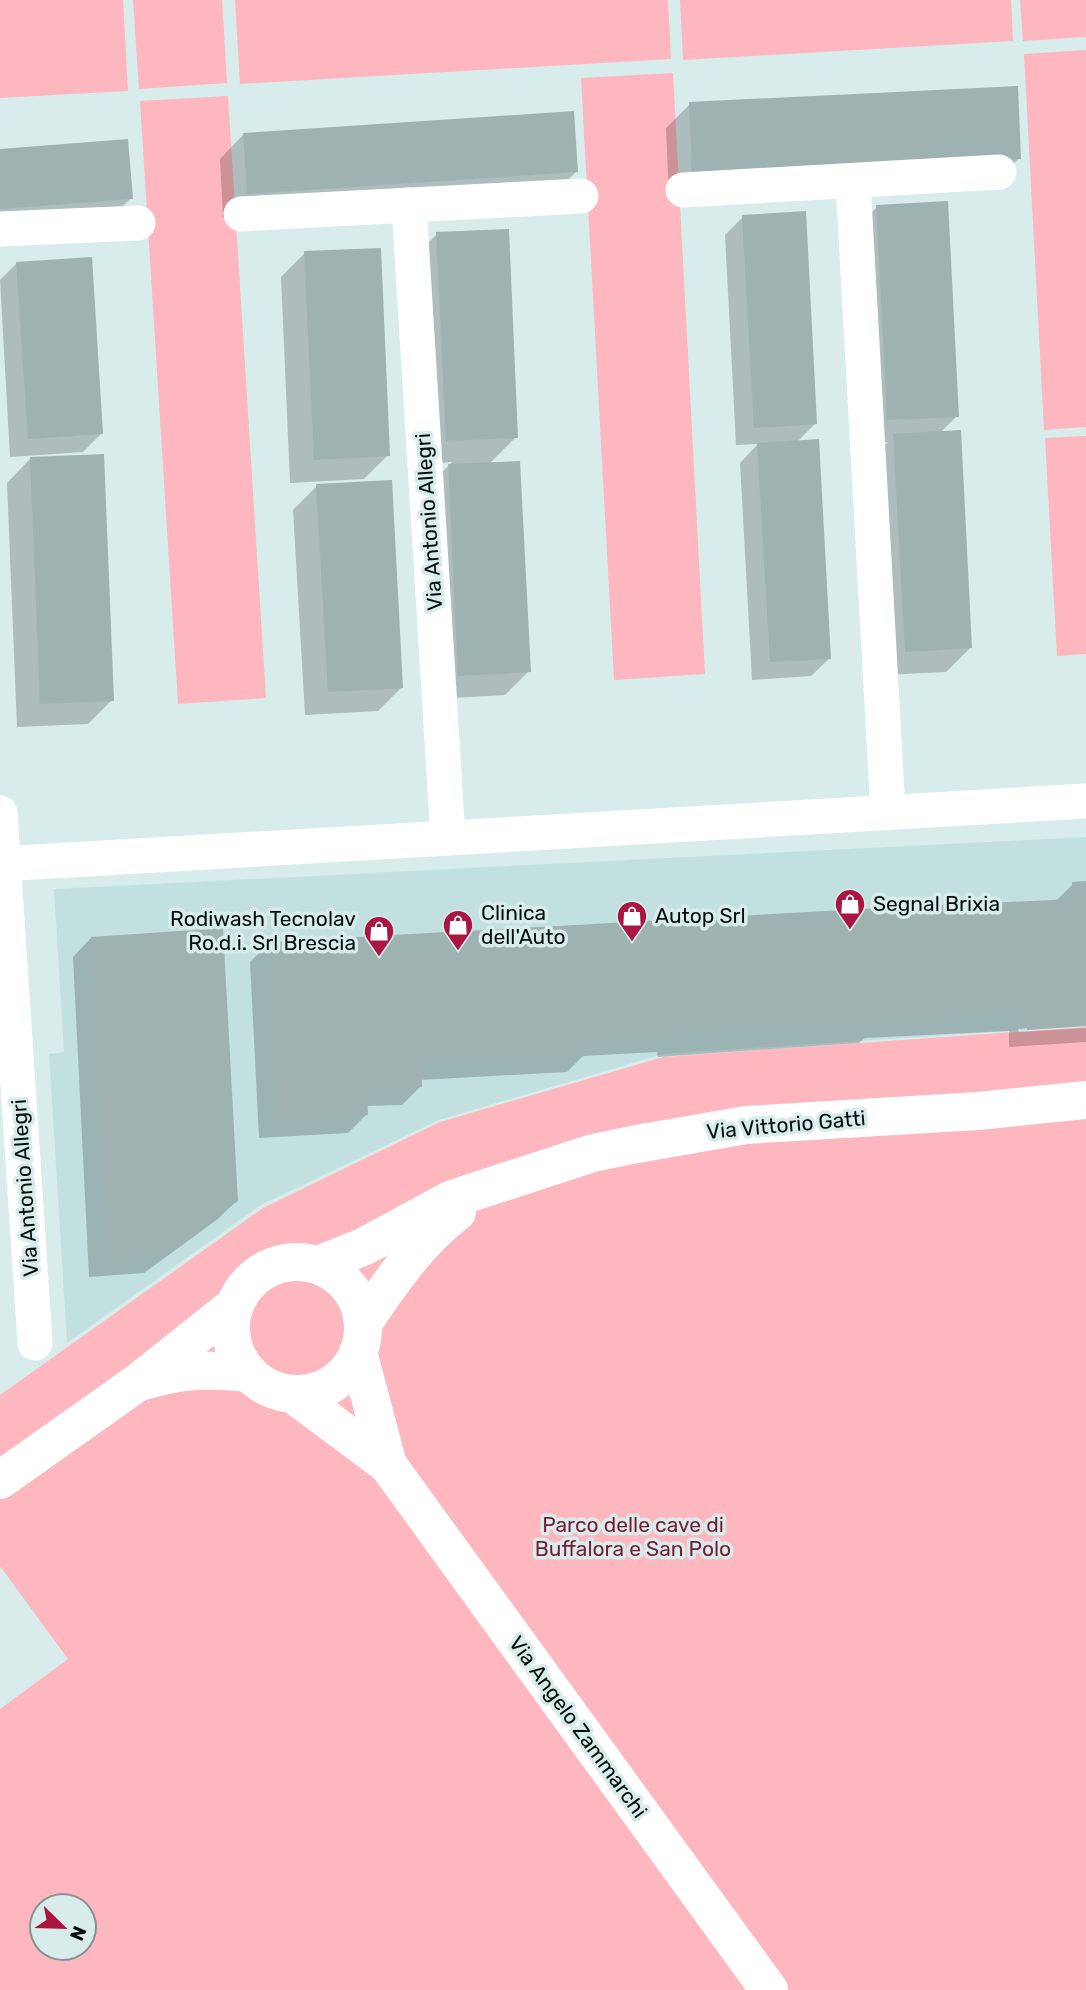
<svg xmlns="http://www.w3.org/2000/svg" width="1086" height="1990" font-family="Rubik,sans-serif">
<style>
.built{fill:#c3e0e0}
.green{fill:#feb7be;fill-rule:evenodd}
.shadow{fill:#0003}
.building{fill:#9fb2b2}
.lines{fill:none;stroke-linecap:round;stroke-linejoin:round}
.minor{stroke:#fff;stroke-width:35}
.tertiary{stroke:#fff;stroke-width:38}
.labels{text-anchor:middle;stroke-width:7;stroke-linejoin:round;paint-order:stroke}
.street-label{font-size:21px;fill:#070e0e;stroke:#d9ecec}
.poi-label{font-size:21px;fill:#070e0e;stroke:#d9ecec;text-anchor:start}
.park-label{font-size:21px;fill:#771c32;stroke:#d9ecec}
</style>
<rect width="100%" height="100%" fill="#d9ecec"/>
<polygon class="built" points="1086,837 1086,1026 663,1054 439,1120 261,1205 67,1343 49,1054 64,1052 54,889"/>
<g class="green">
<polygon points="0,0 123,0 128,91 0,98"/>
<polygon points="133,0 222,0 227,83 139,89"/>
<polygon points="235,0 668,0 671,59 240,84"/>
<polygon points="680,0 1011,0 1013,41 683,60"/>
<polygon points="1020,0 1086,0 1086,37 1023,41"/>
<polygon points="1086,50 1086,427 1044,430 1024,54"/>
<polygon points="673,73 705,674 614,680 581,78"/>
<polygon points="228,96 266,698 178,704 140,101"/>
<polygon points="1086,436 1086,654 1057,656 1045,438"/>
<path d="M1086,1027V1990H0V1709L68,1659L0,1566V1395L263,1208L440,1122L663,1057ZM42,1906H84V1948H42Z"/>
</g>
<g class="shadow">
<polygon points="690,104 1019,158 996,182 669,198 666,128"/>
<polygon points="243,135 576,172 552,195 223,217 220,159"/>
<polygon points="0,150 131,198 107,222 0,230"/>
<polygon points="877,207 957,416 940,433 970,648 946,672 882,675 870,460 888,442 864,443 853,231"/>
<polygon points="743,217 816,423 797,442 830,658 811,676 752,680 740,463 758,444 736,445 725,235"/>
<polygon points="437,234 516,437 489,464 529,671 505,695 435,699 425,490 452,462 423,464 413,258"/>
<polygon points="305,253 388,455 364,479 290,483 281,277"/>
<polygon points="17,263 102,433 83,452 10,457 0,280"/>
<polygon points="30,459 112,700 88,724 17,727 7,483"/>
<polygon points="317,486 402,687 378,711 305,715 293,510"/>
<polygon points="1086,883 1086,1024 1018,1029 1019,1032 1086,1028 1086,1042 1009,1047 1009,1031 865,1038 859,1043 658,1057 657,1052 583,1056 567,1072 420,1080 421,1086 402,1105 366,1106 366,1115 348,1133 259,1138 250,962 268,944 1055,902 1073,884"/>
<polygon points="91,938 236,1201 218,1219 144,1273 89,1277 73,957"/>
</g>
<g class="building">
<polygon points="1018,86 1021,159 692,175 689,102"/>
<polygon points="574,111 578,172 247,194 243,133"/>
<polygon points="128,139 133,199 0,209 0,149"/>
<polygon points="948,201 959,417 887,420 876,205"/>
<polygon points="806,211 817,424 754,428 742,215"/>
<polygon points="509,229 518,438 446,441 436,232"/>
<polygon points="381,248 390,456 314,460 304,251"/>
<polygon points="92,257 103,434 28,439 16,262"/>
<polygon points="961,430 972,648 905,652 893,434"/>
<polygon points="819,439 831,659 770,662 757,443"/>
<polygon points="104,454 114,701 40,704 30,457"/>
<polygon points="520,461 531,672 458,676 448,464"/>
<polygon points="392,480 403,688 328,692 316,484"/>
<polygon points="1086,881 1086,1026 1027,1030 1027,1013 587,1039 588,1054 421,1063 422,1087 367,1090 368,1115 277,1120 268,942 880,908 1073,899 1072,882"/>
<polygon points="223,928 238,1201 164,1256 107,1260 91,937"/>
</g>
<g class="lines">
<g class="minor">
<polyline points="853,181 888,812"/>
<polyline points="683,190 999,172"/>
<polyline points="409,205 448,838"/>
<polyline points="241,214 581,196"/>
<polyline points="0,229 138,223"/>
<polyline points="0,813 35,1343"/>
<polyline points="0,864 1086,801"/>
</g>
<g class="tertiary">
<circle cx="297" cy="1328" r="66"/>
<polyline points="318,1265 365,1246 452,1199 593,1153 637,1144 746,1125 978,1111 1086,1100"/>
<path d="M363,1323C390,1283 418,1242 457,1212"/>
<polyline points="358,1352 388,1465"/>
<path d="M144,1381C182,1369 210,1369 249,1373"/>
<polyline points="293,1394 388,1465 769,1990"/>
<polyline points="0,1480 137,1383 235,1305"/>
</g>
</g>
<defs>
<g id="shop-pin" transform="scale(1.575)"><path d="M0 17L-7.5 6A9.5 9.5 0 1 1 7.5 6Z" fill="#aa1542" stroke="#d9ecec"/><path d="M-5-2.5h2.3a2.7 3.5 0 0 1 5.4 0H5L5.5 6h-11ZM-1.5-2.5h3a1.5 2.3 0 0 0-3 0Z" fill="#fff"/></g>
</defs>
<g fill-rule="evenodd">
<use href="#shop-pin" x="850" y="904"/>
<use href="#shop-pin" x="632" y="916"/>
<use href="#shop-pin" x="458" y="925"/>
<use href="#shop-pin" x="379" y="931"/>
</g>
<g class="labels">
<g class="street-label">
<text transform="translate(429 522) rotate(-94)" y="7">Via Antonio Allegri</text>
<text transform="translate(786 1125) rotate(-5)" y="7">Via Vittorio Gatti</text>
<text transform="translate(25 1188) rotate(-94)" y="7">Via Antonio Allegri</text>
<text transform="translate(578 1727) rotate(54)" y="7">Via Angelo Zammarchi</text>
</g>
<g class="poi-label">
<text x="873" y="911">Segnal Brixia</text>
<text x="481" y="920">Clinica<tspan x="481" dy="24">dell'Auto</tspan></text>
<text x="655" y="923">Autop Srl</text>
<text x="356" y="926" text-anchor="end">Rodiwash Tecnolav<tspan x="356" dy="24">Ro.d.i. Srl Brescia</tspan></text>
</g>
<g class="park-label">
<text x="633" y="1532">Parco delle cave di<tspan x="633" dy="24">Buffalora e San Polo</tspan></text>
</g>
</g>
<g transform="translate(63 1927) rotate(113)"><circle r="33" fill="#d9ecec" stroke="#859393" stroke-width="2"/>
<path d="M0-5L12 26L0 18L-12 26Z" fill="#aa1542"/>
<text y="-10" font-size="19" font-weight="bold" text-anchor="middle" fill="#070e0e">N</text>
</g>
</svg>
